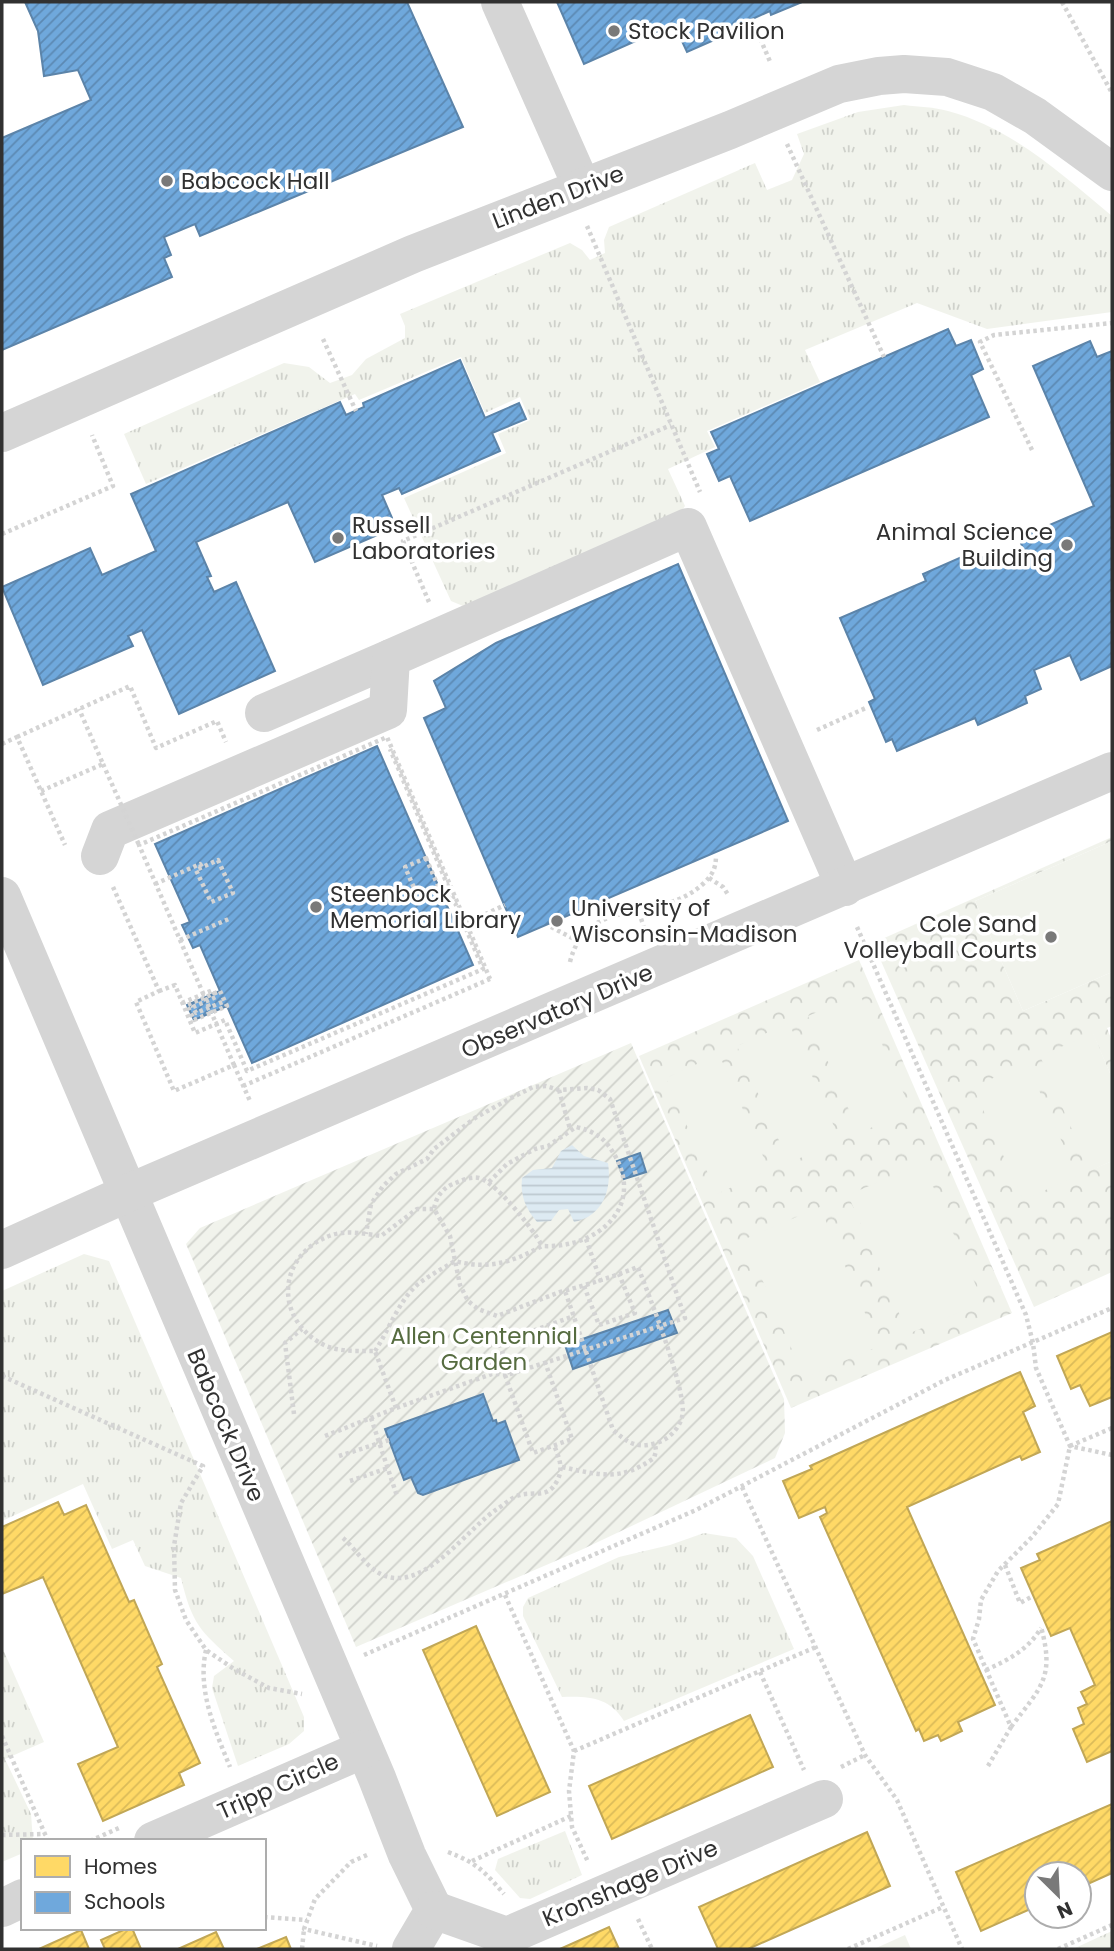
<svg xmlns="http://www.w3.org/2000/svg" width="1114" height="1951" font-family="Poppins,sans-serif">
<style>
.grass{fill:url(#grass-tufts)}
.forest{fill:url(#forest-crowns)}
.garden{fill:url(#garden-furrows)}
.pitch{fill:#f1f3ec}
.water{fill:url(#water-rules)}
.homes{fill:url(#homes-hatch);stroke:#c1a756;stroke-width:2}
.schools{fill:url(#schools-hatch);stroke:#5c84a9;stroke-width:2}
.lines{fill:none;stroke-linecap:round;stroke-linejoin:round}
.path{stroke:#d4d4d4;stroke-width:4.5;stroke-dasharray:3.5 3.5;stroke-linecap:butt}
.minor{stroke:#d5d5d5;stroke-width:38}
.path-bridge{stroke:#d4d4d4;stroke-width:4.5;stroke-dasharray:3.5 3.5;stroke-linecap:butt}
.poi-dot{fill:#797979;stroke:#fff;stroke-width:2.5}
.labels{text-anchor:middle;stroke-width:7;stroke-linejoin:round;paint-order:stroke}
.poi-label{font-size:23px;fill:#313131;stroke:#fff;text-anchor:start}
.street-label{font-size:23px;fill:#313131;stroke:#fff}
.park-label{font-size:23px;fill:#566c40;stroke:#fff}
</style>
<defs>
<pattern id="grass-tufts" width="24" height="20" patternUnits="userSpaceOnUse" patternTransform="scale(1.75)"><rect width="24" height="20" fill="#f1f3ec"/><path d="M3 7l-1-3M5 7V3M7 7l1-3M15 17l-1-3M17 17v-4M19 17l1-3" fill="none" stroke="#cfd1cb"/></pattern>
<pattern id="forest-crowns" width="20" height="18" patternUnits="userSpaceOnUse" patternTransform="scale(1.75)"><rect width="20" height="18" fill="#f1f3ec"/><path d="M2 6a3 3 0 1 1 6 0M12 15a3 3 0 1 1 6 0" fill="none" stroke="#cfd1cb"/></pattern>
<pattern id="garden-furrows" width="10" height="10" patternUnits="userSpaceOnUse" patternTransform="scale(1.75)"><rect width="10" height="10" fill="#f1f3ec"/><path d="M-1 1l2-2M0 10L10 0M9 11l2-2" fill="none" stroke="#cfd1cb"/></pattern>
<pattern id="water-rules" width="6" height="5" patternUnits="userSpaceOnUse" patternTransform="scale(1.75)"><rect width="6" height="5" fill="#ddeaf2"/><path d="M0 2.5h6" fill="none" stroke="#bec9d0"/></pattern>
<pattern id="homes-hatch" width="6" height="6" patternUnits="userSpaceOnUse" patternTransform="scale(1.75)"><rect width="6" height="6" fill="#ffd966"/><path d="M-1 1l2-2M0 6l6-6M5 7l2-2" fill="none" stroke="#dbbb59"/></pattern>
<pattern id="schools-hatch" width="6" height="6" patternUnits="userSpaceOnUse" patternTransform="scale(1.75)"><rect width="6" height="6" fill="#6fa8dc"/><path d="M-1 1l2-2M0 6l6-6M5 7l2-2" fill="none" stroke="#5c89b3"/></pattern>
</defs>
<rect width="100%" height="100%" fill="#fff"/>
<g class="grass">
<path d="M904,105C919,107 934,107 948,111C1012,128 1062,175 1112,216V312L987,329L917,303L805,350L820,382L707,431L715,447L668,469L685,506L681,512L463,606L451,601L404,498L506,453L498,434L530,420L520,397L485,413L461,357L359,400L355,394L146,484L124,434L284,363L309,367L330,383L352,375L366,359L405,338V326L400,314L570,243L582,250L590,260L605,253L604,240L609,227L755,163L767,190L792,180L804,154L797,134L858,112Z"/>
<path d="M84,1254L109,1261L304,1717V1731L289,1744L238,1766L212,1688L214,1676L234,1661C200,1631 192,1624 181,1578L145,1566L133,1540L112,1549L83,1484L2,1521V1291Z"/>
<path d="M704,1533L736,1538L753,1556L794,1649L624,1721C609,1697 589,1696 562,1697L523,1616V1607L528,1598L619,1557L670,1545Z"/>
<polygon points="2,1647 44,1742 5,1759 31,1814 33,1841 23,1841 23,1853 2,1862"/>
<polygon points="565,1831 582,1875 530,1899 520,1898 495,1870 498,1859"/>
<polygon points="1112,1931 1112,1949 1073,1949"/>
<polygon points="905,1935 911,1949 874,1949"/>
</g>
<g class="forest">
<polygon points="1112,837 1112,841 975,901 1023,1011 1112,972 1112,1026 1107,1028 1112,1041 1112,1078 1093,1034 1091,1170 1112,1161 1112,1272 1034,1307 873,943"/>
<polygon points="859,960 1012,1313 791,1408 639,1056"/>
</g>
<polygon class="garden" points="631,1043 784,1399 785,1433 775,1458 581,1550 356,1647 186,1244 200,1228"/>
<g class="pitch">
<polygon points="1112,841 1112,972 1023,1011 975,901"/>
<polygon points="860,994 911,1110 859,1133 808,1016"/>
<polygon points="789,1023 840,1140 789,1163 737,1046"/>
<polygon points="1093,1033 1112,1078 1112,1161 1090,1171 1040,1056"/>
<polygon points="719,1054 769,1170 717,1194 666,1078"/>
<polygon points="1027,1063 1077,1176 1023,1200 973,1087"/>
<polygon points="923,1163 983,1302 908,1334 848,1195"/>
<polygon points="820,1207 879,1346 804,1378 745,1239"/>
</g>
<path class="water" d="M572,1145L584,1156L608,1163C612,1190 603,1216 574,1222L568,1209L559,1210L551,1221L537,1222C526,1209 520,1196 522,1178L533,1170L552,1168L561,1151Z"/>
<g class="homes">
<polygon points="1112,1332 1112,1397 1090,1406 1080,1385 1071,1389 1057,1356"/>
<polygon points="1020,1372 1035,1406 1023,1412 1040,1452 1022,1460 1020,1456 907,1507 995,1705 958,1722 962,1731 941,1741 938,1735 924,1741 919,1729 916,1731 820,1517 827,1513 825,1507 799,1518 783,1481 812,1469 810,1466"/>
<polygon points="58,1502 64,1515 86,1505 129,1602 134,1600 162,1664 157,1667 200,1763 179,1773 184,1785 103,1821 78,1764 118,1747 43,1577 2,1594 2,1527"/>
<polygon points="1112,1521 1112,1751 1087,1762 1073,1729 1084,1724 1078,1708 1087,1704 1081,1692 1095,1685 1070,1628 1051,1636 1021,1568 1040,1560 1037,1554"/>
<polygon points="476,1626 550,1792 497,1816 423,1650"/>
<polygon points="750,1715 773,1767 612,1839 589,1786"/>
<polygon points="1112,1804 1112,1873 1079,1888 1079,1874 1037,1874 1037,1906 981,1931 956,1872"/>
<polygon points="867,1832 890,1886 748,1949 718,1949 699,1907"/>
<polygon points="609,1927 619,1949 560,1949"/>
<polygon points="128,1928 132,1928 141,1949 105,1949 101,1940"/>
<polygon points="81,1930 89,1949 39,1949"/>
<polygon points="216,1932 224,1949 178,1949"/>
<polygon points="286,1937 291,1949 257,1949"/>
</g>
<g class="schools">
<polygon points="25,2 407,2 463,127 200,236 195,224 164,237 171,255 164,258 172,277 2,350 2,138 91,100 78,70 44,76 38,31"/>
<polygon points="557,2 802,2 771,15 770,11 728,30 730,33 687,52 674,24 584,64"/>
<polygon points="948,329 956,346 971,340 983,369 971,375 989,417 750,521 730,476 719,481 707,454 719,449 711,432"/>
<polygon points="1090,341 1097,357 1112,351 1112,666 1081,680 1070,655 1034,670 1041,689 1025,696 1027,703 978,725 975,718 897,751 892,739 886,742 869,702 875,699 840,618 926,581 923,574 973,552 976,560 997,551 1005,568 1027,559 1019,538 1094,506 1033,366"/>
<polygon points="460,360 485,418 519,403 526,419 492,433 500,451 402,494 399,488 382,495 396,527 315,562 288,502 196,542 211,576 207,577 214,592 236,582 275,671 179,714 142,630 128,636 133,646 43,685 2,587 90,548 102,575 156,551 131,494 340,402 346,415 364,407 363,403"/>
<polygon points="678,564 788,821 518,937 424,718 446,708 434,681 496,643"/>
<polygon points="377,746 473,965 252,1063 227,1006 194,1020 187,1005 220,991 200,945 193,948 182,925 190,922 155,844"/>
<polygon points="640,1153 646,1172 624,1179 617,1161"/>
<polygon points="668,1310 677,1333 573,1369 565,1345"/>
<polygon points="483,1394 493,1421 496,1420 497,1424 505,1421 519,1460 423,1495 418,1493 411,1477 404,1480 385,1429"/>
</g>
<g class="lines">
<g class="path">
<polyline points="1062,2 1112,93"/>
<polyline points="752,19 771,64"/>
<polyline points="787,144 884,357"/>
<polyline points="587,226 700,492"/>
<polyline points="323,339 356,411"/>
<polyline points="1032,450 980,342 994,335 1112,323"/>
<polyline points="2,534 113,486 92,435"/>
<polyline points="429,602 403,541 671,425"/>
<polyline points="817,730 868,707"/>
<polyline points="17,737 130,686 156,748 217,721 226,742"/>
<polyline points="2,744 17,737 65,845"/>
<polyline points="41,791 103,764 79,709"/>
<polygon points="426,858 441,893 420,902 405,867"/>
<polygon points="218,860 233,893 211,902 196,870"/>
<polyline points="709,878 723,887 729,896"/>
<polyline points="155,884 200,864 202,867"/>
<polyline points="113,887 159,991 136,1002 174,1091 234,1065 250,1101"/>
<polyline points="639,912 645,931"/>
<polyline points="466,923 505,905"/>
<polyline points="551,927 578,941"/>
<polyline points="857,927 1026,1315 1033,1343 1036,1368 1070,1446 1112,1455"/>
<polyline points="180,940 231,918"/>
<path d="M570,962C587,893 658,926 704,883C713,874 716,868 716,855"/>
<polyline points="159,991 175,985 195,1033 225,1020 247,1071 483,969 390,749"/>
<polygon points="220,991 227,1006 194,1020 187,1005"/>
<polyline points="182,1003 213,990 216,997 193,1007 196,1013 225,1001"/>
<polyline points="243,1086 490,979"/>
<polyline points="559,1090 570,1129"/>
<path d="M489,1182L507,1164L535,1149L548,1146L576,1127C594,1131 605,1138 614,1154C646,1208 596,1249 542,1246"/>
<polyline points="586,1239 601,1282"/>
<polyline points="584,1286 599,1325 635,1313 619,1274"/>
<path d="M375,1351C389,1330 398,1302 417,1285C428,1276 442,1269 455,1261C488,1270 513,1262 542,1246C534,1230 496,1182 479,1178C470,1176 461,1181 453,1184C441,1189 436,1198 434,1209"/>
<polyline points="510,1374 499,1343 574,1316"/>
<polyline points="505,1375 533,1453 572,1439 545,1362"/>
<polyline points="2,1376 203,1466 181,1503 174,1546 175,1590 186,1620 206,1650 234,1669 269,1688 302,1694"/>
<path d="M396,1408L375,1351C360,1351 341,1352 326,1346C273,1321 276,1254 332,1235C347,1230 366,1234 381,1236L417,1209H434L450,1236L460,1285L468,1301L478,1309L497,1316L560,1292C587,1285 612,1277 638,1267C648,1293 689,1396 682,1417C679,1429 668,1440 656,1443C637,1449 628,1443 613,1430L565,1291"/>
<polyline points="294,1414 285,1343 302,1329"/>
<polyline points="371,1418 397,1496"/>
<polyline points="325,1436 396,1408 492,1374 510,1374 685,1318 610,1099 598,1090 587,1088 559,1090 546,1086 533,1087 511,1098 475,1118 434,1149 427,1159 396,1174 383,1186 371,1204 366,1234"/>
<polyline points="339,1456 389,1440"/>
<path d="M562,1467C600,1475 620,1482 654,1458L656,1451L655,1444"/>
<polyline points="350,1481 388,1468"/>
<polyline points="742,1487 865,1755 897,1800 962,1949"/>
<path d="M343,1538C360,1553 372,1578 397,1578C433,1579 469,1528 497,1509C504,1505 513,1496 520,1495C535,1491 548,1499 557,1481C564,1468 559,1458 554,1445"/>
<polyline points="1005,1565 1020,1603 1033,1596"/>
<polyline points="505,1595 574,1751 569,1791 572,1827 588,1862"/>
<path d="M206,1650C197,1690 215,1730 230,1767"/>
<polyline points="364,1655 696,1510 945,1380 1112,1308"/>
<path d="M986,1670C1008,1660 1028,1650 1041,1628"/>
<polyline points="760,1672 804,1770"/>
<path d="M1011,1727C1041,1687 1055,1678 1041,1627"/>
<polyline points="2,1736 48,1841"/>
<polyline points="574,1751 816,1647"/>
<polyline points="988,1766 1011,1727 973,1639 979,1619 981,1600 998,1571 1032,1537 1058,1504 1070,1446 1112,1428"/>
<polyline points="841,1767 865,1755"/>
<polyline points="2,1835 45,1834"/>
<polyline points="90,1841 119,1828"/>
<path d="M448,1852C477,1863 484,1871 504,1894"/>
<polyline points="367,1855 351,1862 315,1899 304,1929 377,1946"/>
<polyline points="472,1861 571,1816"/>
<polyline points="264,1917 307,1920"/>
<polyline points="638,1919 652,1949"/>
<polyline points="302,1949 304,1929"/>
<polyline points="848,1949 943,1907"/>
<polyline points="1058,1949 1112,1925"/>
</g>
<g class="minor">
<polyline points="500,2 582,187"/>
<polyline points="2,433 413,254 730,130 839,84 879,76 904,74 947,77 993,92 1035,116 1112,172"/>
<polyline points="264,713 391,658"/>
<polyline points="100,856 110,830 388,710 391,658 688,527 845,887"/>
<polyline points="2,896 377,1778 407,1855 434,1910 411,1949"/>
<polyline points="2,1250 128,1193 1112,771"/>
<polyline points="153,1841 364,1749"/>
<polyline points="2,1908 23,1898"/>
<polyline points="434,1910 507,1936 824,1799"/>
</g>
<g class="path-bridge">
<polyline points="103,764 139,845"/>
<polyline points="437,895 439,900 453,894"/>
<polyline points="234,1065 139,845 387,737 490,979"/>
</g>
</g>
<g class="poi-dot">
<circle cx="614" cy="31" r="7"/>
<circle cx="167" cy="181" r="7"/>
<circle cx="338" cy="538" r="7"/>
<circle cx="1067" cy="545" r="7"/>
<circle cx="316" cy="907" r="7"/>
<circle cx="557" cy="921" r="7"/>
<circle cx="1051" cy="937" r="7"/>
</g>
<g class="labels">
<g class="poi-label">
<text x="628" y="39">Stock Pavilion</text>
<text x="181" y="189">Babcock Hall</text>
<text x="352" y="533">Russell<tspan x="352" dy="26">Laboratories</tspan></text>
<text x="1053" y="540" text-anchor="end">Animal Science<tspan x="1053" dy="26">Building</tspan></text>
<text x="330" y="902">Steenbock<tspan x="330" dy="26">Memorial Library</tspan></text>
<text x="571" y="916">University of<tspan x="571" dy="26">Wisconsin-Madison</tspan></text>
<text x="1037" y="932" text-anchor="end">Cole Sand<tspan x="1037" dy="26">Volleyball Courts</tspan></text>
</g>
<g class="street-label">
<text transform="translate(558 197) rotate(-21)" y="8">Linden Drive</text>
<text transform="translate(557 1011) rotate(-23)" y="8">Observatory Drive</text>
<text transform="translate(226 1425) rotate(67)" y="8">Babcock Drive</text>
<text transform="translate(278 1786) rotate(-24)" y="8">Tripp Circle</text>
<text transform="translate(630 1883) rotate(-23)" y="8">Kronshage Drive</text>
</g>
<g class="park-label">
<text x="484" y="1344">Allen Centennial<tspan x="484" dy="26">Garden</tspan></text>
</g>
</g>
<rect width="1114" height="1951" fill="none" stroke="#313131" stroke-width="7"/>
<rect x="21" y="1839" width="245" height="91" fill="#ffffff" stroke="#adadad" stroke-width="2"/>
<rect x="35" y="1856" width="35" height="21" fill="#ffd966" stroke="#adadad" stroke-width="2"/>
<text x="84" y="1874" font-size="21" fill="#313131">Homes</text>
<rect x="35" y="1892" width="35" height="21" fill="#6fa8dc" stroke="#adadad" stroke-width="2"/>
<text x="84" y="1909" font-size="21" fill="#313131">Schools</text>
<g transform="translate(1058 1895) rotate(156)"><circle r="33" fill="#ffffff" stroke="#adadad" stroke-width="2"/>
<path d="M0-5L12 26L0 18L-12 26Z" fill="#797979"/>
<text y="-10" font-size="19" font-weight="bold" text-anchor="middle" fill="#313131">N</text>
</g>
</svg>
